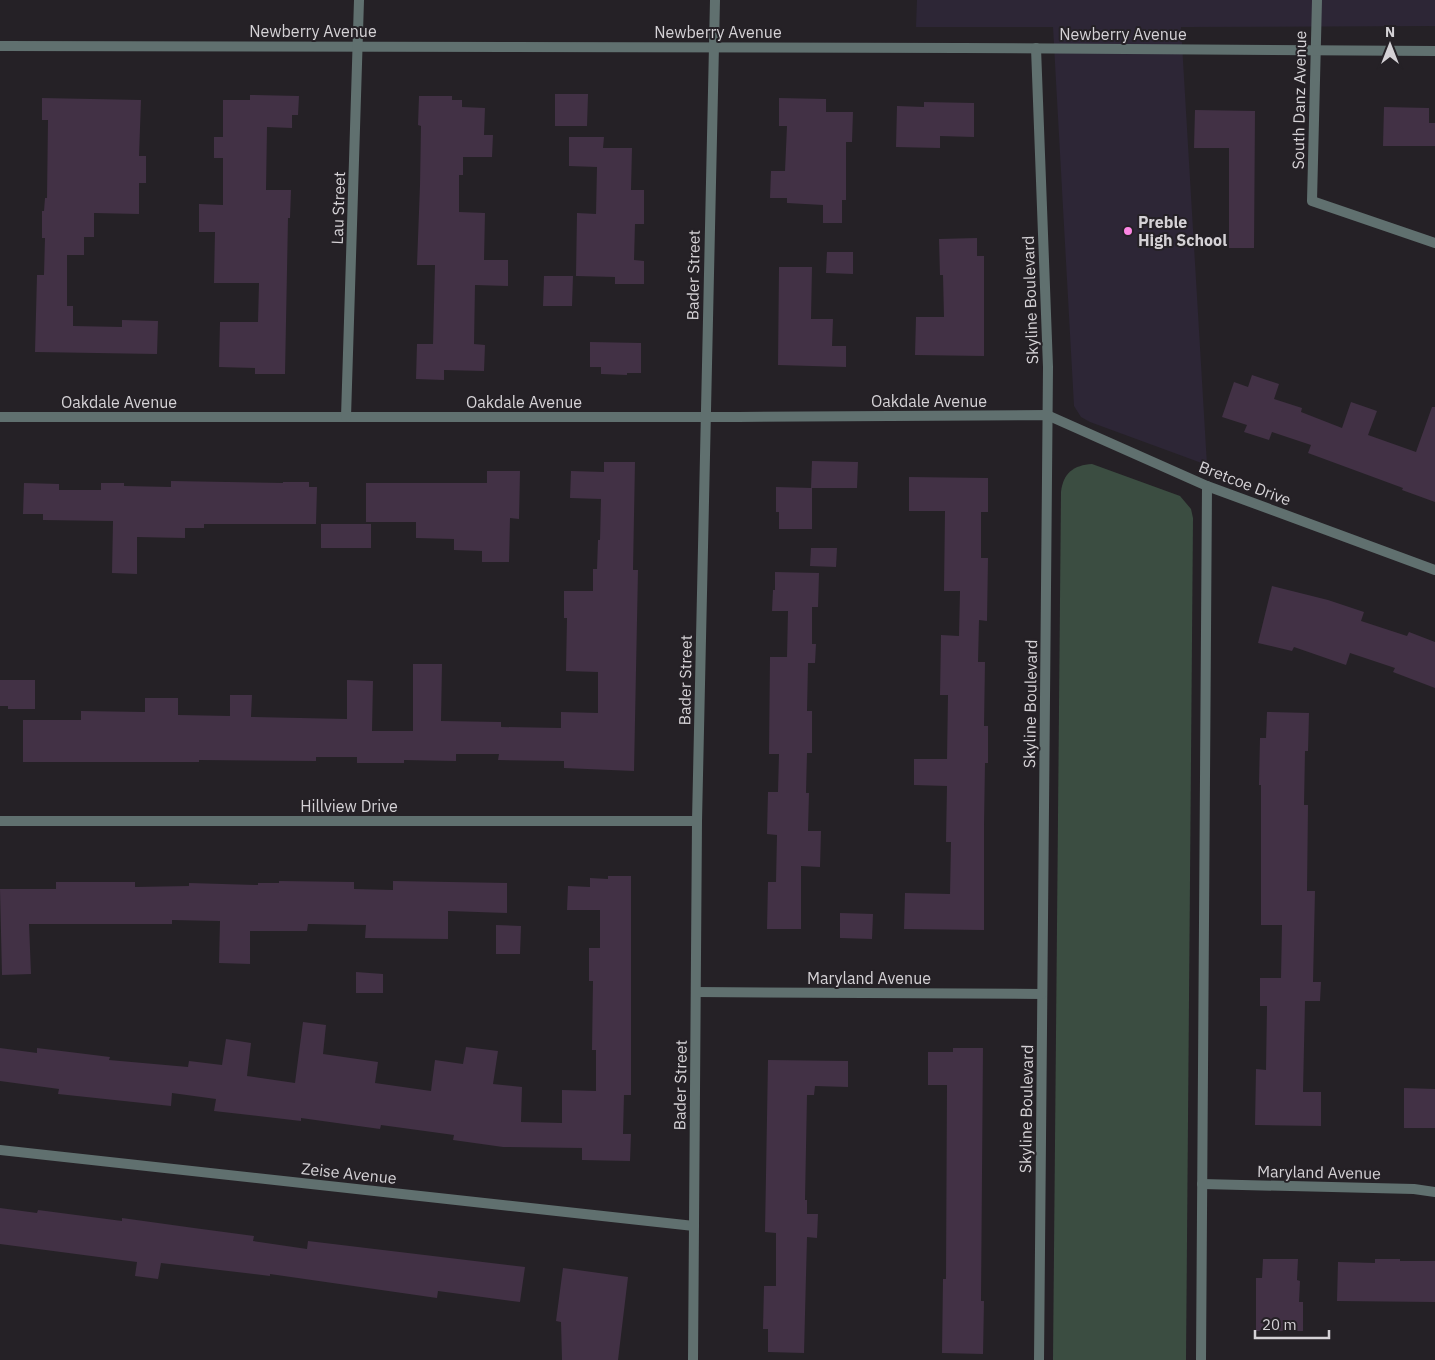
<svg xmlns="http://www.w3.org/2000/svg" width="1435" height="1360" font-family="'IBM Plex Sans',sans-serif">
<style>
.education{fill:#2d2636}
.green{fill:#3b4d41}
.building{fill:#423145}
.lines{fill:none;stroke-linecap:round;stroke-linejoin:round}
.street{stroke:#60706f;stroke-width:10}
.poi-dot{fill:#fc86e4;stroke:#252126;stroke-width:2}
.labels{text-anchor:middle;stroke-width:4;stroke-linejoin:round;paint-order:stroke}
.street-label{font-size:16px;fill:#d5d2d6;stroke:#252126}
.poi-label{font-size:16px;font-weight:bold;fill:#d5d2d6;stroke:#252126;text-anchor:start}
</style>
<rect width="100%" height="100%" fill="#252126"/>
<polygon class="education" points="917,0 1435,0 1435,26 1181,27 1207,465 1090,422 1081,417 1074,406 1053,27 916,27"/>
<path class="green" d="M1092,464L1180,496L1191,509L1193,518L1186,1360H1053L1061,492C1063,473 1074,465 1092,464Z"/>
<g class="building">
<polygon points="555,94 588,94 587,126 555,126"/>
<polygon points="250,95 299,96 298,115 292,115 292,128 267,127 266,190 291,190 290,218 288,218 285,374 255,374 255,368 219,367 220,322 258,322 259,283 214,283 215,232 199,232 199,204 223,205 223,158 214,158 214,137 223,137 223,100 250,100"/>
<polygon points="419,96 452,96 452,100 462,100 462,107 485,108 484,135 493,135 492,157 463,157 463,175 459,175 459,212 485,213 484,260 508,260 508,286 475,285 474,344 485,345 484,371 444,370 444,380 416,379 417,344 433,344 435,265 417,265 420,185 421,126 418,125"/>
<polygon points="42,98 141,100 139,156 146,156 146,183 139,183 139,214 94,213 94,237 84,237 84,255 67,255 67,306 73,306 73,326 122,327 122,320 158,321 157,354 35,352 37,275 44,275 45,238 42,238 42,211 44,211 45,198 47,198 48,120 42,120"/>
<polygon points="779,98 826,99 826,112 853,112 852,142 846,142 846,200 842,200 842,223 823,223 823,205 787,203 787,198 770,198 771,171 785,171 787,126 779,126"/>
<polygon points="924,102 974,103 974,137 940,136 940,148 896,147 897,106 924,107"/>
<polygon points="1384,107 1429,108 1429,123 1435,123 1435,146 1383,146"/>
<polygon points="1195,110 1255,111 1254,248 1229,248 1229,148 1194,148"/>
<polygon points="569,137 604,137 603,148 632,148 631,190 644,190 644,224 635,224 634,260 644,261 644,284 615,284 615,277 576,276 577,213 596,214 597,167 569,166"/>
<polygon points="977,238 977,256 984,256 984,356 915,355 916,317 944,317 943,275 940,275 939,239"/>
<polygon points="827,252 853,252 853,274 826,273"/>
<polygon points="779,267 812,267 811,319 833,319 832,346 846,346 846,367 778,365"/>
<polygon points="544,276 573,276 572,306 543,306"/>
<polygon points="590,342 641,343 641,373 627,373 627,375 601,374 601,367 590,367"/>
<polygon points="1252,375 1279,384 1274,399 1302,408 1301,412 1342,428 1351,402 1377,411 1368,435 1416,452 1432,407 1435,407 1435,502 1402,490 1403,488 1308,453 1311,445 1272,432 1269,440 1244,432 1247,425 1222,417 1234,382 1248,387"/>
<polygon points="812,461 858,462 857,488 811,488"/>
<polygon points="604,462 635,462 633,570 638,570 634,771 564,768 564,761 498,760 499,754 456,754 456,761 404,760 404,763 357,763 357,757 316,757 316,761 199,760 199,762 23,762 23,720 81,720 81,711 145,712 145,698 178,698 178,715 230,716 230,695 252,695 251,717 347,719 347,680 373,681 372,731 413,731 413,664 442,664 441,721 501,722 501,727 561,728 561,712 598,713 598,672 566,671 567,618 564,618 564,591 593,591 593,569 597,569 598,540 600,540 601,499 570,498 571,471 604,472"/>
<polygon points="487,471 520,471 519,519 510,518 509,562 482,562 482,551 454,550 454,539 416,538 416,522 366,522 366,483 487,483"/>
<polygon points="909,477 988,478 988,512 981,512 981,558 988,558 987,621 979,620 978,662 985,662 984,726 988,726 988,763 985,763 984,825 984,930 904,929 905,893 950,894 951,842 946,842 947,786 914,785 914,759 947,759 948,695 940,695 941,635 959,636 960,591 944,591 945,511 909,511"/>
<polygon points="171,481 283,483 283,482 309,482 309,487 317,487 316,524 204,524 204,528 185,528 185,538 137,537 137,574 112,573 113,521 43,520 43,514 23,514 24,483 59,484 59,490 101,490 101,483 124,483 124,486 171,487"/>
<polygon points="776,487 812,488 812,529 779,529 779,512 776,512"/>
<rect x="321" y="524" width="50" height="24"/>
<polygon points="811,548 837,548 836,567 810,566"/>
<polygon points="775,572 819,573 818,607 812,607 812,644 816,644 815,663 808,663 807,711 812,711 812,753 807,753 806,793 809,793 808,831 821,831 820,867 801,866 801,929 767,929 768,882 776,882 777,835 767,834 768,792 778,792 779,754 769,754 770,657 787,657 788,611 772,611 773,590 775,590"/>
<polygon points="1272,586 1328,600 1364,612 1361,621 1407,636 1409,632 1435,642 1435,688 1393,672 1395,668 1350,653 1346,665 1294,647 1292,651 1258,643"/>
<polygon points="0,680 35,680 35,709 8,709 8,706 0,706"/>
<polygon points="1267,712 1309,713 1308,751 1305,751 1304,805 1308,805 1307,891 1315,891 1313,982 1321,982 1320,1001 1305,1001 1303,1092 1321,1092 1321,1126 1255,1125 1256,1069 1266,1070 1267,1006 1260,1006 1260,978 1281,978 1282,925 1261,925 1261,785 1259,785 1260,738 1266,738"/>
<polygon points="608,876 631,876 631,1095 624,1095 623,1134 631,1134 630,1161 582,1160 582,1148 503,1147 453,1140 454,1135 381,1125 380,1129 301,1118 301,1121 214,1111 216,1099 172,1093 171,1106 58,1094 59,1089 0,1081 0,1048 37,1053 37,1048 110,1057 109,1060 188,1067 189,1061 222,1065 226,1039 251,1043 247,1076 295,1083 303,1022 326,1025 323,1054 378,1062 375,1083 431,1091 435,1060 463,1064 466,1047 498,1051 493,1084 522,1087 521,1122 562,1123 562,1090 596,1091 596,1050 592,1050 593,981 589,981 589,948 600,948 600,910 567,910 568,886 590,887 590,878 608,879"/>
<polygon points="279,881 354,882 354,889 393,890 393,881 507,883 507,913 448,911 448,939 365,938 366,925 308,924 307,931 250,931 250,964 219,963 220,921 172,920 172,924 29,924 31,974 2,975 0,889 56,889 56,882 135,882 135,887 189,886 189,883 258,885 258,883 279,883"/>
<polygon points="840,913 873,914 872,939 840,938"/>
<polygon points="496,925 521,926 520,954 496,954"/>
<polygon points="356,972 383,974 383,993 356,993"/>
<polygon points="953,1048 983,1048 981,1301 984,1301 983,1354 942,1353 943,1279 946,1279 947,1085 928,1085 928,1052 953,1052"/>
<polygon points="768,1060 848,1061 848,1087 815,1086 814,1095 807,1095 805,1200 807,1200 807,1214 818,1214 817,1238 807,1237 804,1353 768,1352 768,1329 763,1329 764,1286 776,1286 776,1233 765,1232"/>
<polygon points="1404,1088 1435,1089 1435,1128 1404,1128"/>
<polygon points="0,1208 37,1213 38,1210 122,1221 122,1218 194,1228 254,1236 253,1241 307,1249 308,1241 525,1267 520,1302 438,1291 437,1298 270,1274 270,1276 161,1263 158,1279 135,1276 137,1262 0,1244"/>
<polygon points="1263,1259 1298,1259 1297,1280 1300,1281 1299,1302 1303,1302 1303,1331 1256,1331 1256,1278 1262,1278"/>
<polygon points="1375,1259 1400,1259 1400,1261 1435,1261 1435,1302 1337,1301 1338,1262 1375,1263"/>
<polygon points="563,1268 628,1277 618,1360 562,1360 561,1322 556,1321"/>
</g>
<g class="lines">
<g class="street">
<polyline points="1317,0 1312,201 1435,243"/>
<polyline points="0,46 961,48 1435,51"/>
<polyline points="1036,48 1048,367 1039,1360"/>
<polyline points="0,417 738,417 1047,415 1207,486 1435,570"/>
<polyline points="346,417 359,0"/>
<polyline points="0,821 697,821"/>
<polyline points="696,992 1042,994"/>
<polyline points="0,1150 694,1226"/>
<polyline points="1202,1184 1414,1189 1435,1192"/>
<polyline points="693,1360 697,821 715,0"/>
<polyline points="1201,1360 1207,486"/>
</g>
</g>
<circle class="poi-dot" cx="1128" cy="231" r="5"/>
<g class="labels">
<g class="street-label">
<text x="313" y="37">Newberry Avenue</text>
<text x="718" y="38">Newberry Avenue</text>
<text x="1123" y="40">Newberry Avenue</text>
<text transform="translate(1299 100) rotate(-89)" y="6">South Danz Avenue</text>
<text transform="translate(338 208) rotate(-88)" y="6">Lau Street</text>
<text transform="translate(693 275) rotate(-89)" y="6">Bader Street</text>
<text transform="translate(1030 300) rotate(-92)" y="6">Skyline Boulevard</text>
<text x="929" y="407">Oakdale Avenue</text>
<text x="119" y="408">Oakdale Avenue</text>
<text x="524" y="408">Oakdale Avenue</text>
<text transform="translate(1245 483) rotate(21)" y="6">Bretcoe Drive</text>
<text transform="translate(685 680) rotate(-89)" y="6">Bader Street</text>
<text transform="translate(1030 704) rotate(-89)" y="6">Skyline Boulevard</text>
<text x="349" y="812">Hillview Drive</text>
<text x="869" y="984">Maryland Avenue</text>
<text transform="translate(680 1085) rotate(-89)" y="6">Bader Street</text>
<text transform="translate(1026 1109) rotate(-89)" y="6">Skyline Boulevard</text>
<text transform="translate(1319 1172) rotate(1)" y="6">Maryland Avenue</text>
<text transform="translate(349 1173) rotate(6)" y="6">Zeise Avenue</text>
</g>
<g class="poi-label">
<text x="1138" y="228">Preble<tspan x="1138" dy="18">High School</tspan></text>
</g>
</g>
<g transform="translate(1390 45)" stroke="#252126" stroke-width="4" paint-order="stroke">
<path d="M0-4L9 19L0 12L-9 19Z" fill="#d5d2d6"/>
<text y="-8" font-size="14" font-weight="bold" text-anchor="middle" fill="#d5d2d6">N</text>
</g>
<path d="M1255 1330v8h74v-8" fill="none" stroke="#d5d2d6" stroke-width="2.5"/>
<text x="1262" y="1330" font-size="15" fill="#d5d2d6" stroke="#252126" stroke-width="4" paint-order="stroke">20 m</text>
</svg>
